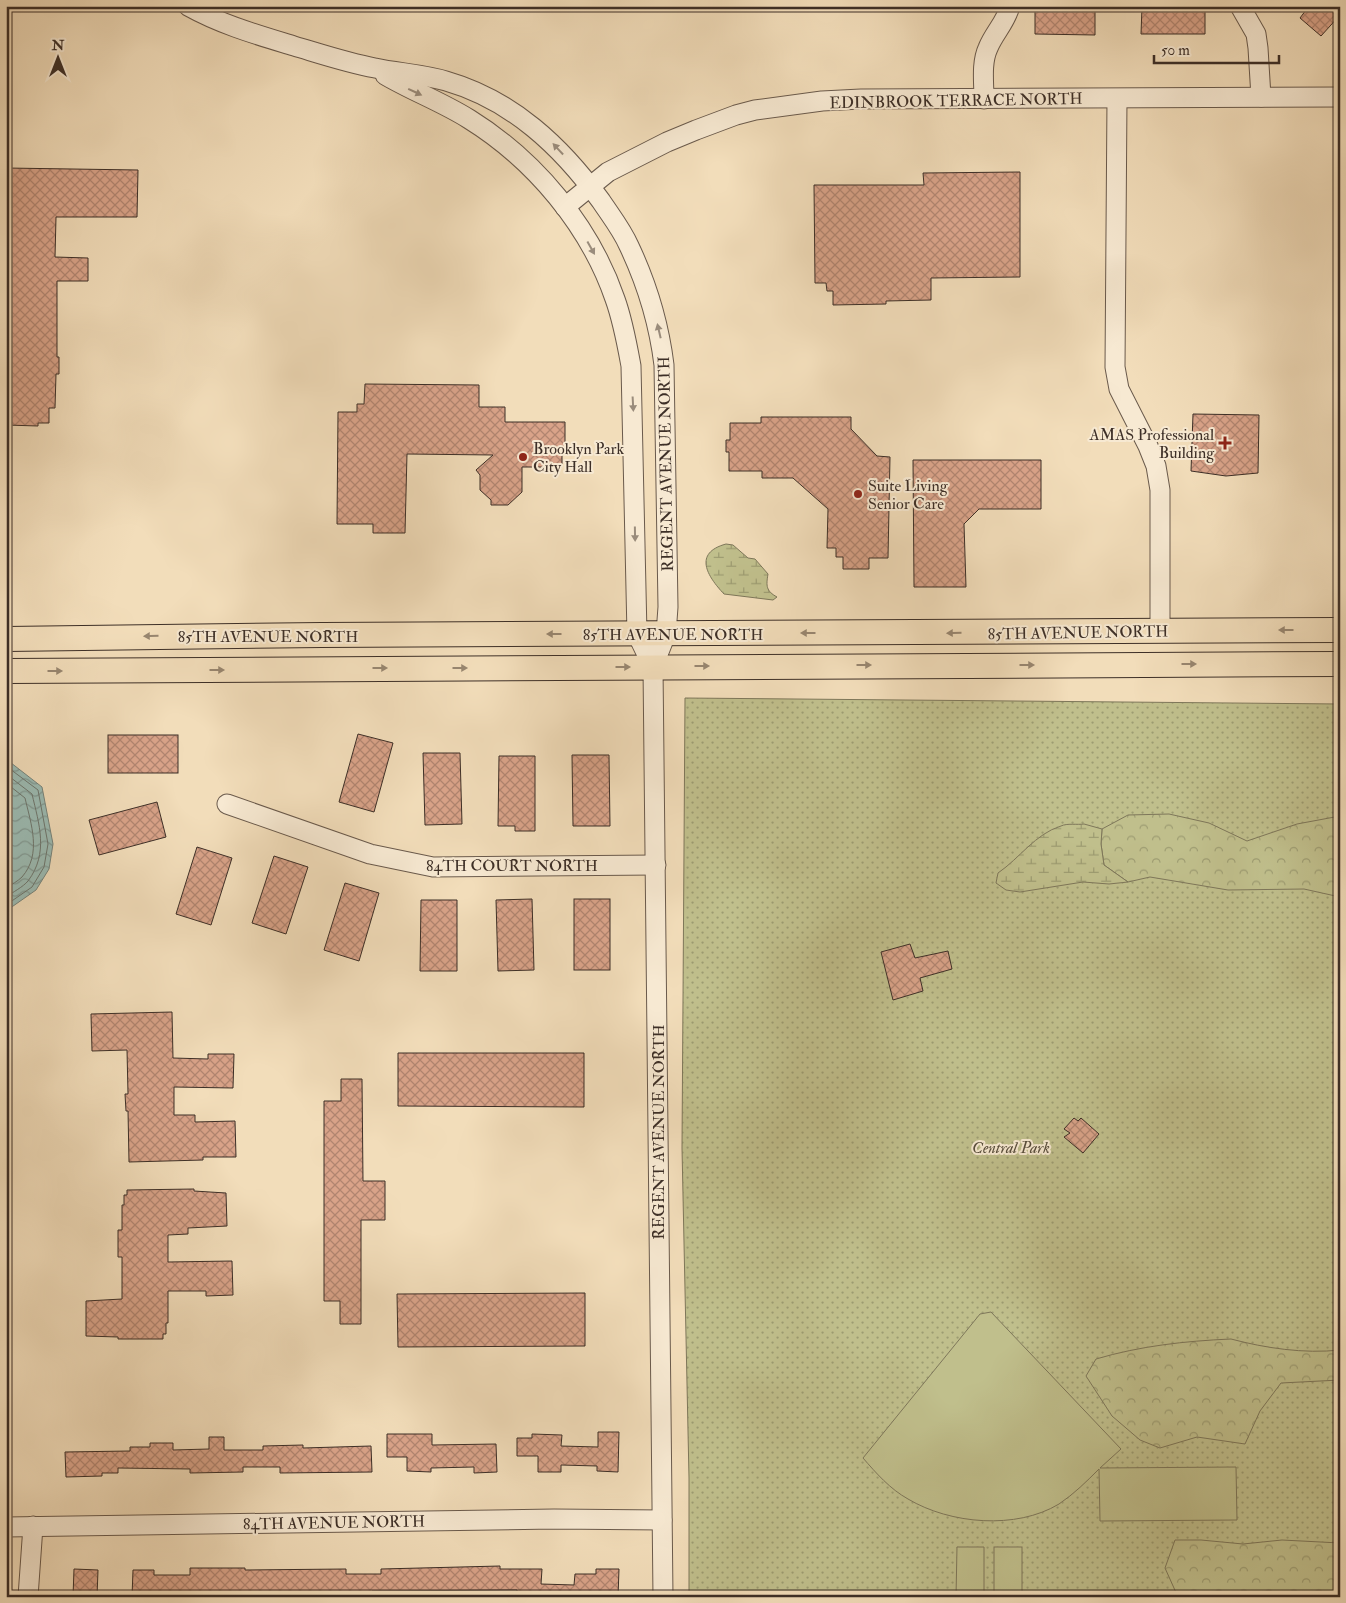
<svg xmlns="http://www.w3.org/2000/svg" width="1346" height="1603" font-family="'IM FELL Double Pica',serif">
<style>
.grass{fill:url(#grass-dots);stroke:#7e775a}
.forest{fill:url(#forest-crowns);stroke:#7e775a}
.wetland{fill:url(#wetland-marsh);stroke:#7e775a}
.garden{fill:#c0bf8c;stroke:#7e775a}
.water{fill:url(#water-waves);stroke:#75837b}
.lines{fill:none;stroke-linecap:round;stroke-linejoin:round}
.shore{stroke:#6c756d;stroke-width:1}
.building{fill:url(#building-cross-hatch);stroke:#3d2f27}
.minor-casing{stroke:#6a5a4c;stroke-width:21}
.major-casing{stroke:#3d2f27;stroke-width:26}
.minor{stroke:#f7e9d2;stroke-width:19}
.major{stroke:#f2ddba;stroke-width:24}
.oneway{fill:#9a8c7c}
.oneway2{fill:#988670}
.poi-dot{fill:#8f2418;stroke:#f7e9d2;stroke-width:2}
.labels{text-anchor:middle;stroke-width:4;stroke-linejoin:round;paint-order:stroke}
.street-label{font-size:16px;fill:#3d2f27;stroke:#f7e9d2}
.poi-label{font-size:16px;fill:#3d2f27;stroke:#f7e9d2;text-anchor:start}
.park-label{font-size:16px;font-style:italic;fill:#574c3b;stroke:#f7e9d2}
</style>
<defs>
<pattern id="grass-dots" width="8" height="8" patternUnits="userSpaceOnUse" patternTransform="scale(1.25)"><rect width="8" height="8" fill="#c0bf8c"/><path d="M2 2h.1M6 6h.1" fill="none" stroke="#9d9c72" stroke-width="1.8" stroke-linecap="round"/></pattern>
<pattern id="forest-crowns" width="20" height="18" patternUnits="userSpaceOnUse" patternTransform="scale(1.25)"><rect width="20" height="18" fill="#c0bf8c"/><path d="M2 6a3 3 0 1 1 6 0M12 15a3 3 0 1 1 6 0" fill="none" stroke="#9d9c72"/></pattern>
<pattern id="wetland-marsh" width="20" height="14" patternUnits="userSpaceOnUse" patternTransform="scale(1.25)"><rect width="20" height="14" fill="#c0bf8c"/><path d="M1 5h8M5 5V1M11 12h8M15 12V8" fill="none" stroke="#9d9c72"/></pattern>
<pattern id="water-waves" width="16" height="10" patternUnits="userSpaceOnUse" patternTransform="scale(1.25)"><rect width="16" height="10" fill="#9bbbb3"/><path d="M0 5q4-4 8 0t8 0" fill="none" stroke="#809892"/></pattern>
<pattern id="building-cross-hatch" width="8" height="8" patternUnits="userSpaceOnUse" patternTransform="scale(1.25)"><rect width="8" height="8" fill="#d9a389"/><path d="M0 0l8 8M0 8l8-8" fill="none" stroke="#b18570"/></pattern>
</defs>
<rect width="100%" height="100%" fill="#f2ddba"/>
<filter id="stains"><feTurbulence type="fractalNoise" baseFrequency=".004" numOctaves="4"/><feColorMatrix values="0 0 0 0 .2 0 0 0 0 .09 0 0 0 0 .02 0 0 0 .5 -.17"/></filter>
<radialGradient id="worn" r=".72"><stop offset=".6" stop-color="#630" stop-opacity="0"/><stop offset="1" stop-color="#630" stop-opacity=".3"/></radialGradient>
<polygon class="grass" points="685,698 1340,704 1340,1597 689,1597 689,1478 682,1148"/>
<g class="forest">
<polygon points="1169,814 1209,823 1247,841 1297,824 1340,816 1340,897 1304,889 1228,890 1150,877 1128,882 1104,865 1101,844 1102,829 1128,815"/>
<path d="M1231,1339C1265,1348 1304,1354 1340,1350V1380L1281,1383L1260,1411L1245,1444L1197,1437L1160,1448L1140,1440L1112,1416L1086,1376L1096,1359C1140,1346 1185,1341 1231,1339Z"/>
<polygon points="1175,1540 1201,1540 1243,1544 1282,1540 1340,1543 1340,1591 1318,1597 1178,1597 1165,1568"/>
</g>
<g class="wetland">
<path d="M726,544L733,545L748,558L755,559L768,574C766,586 766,591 777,597L773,600L724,594C707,576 693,553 726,544Z"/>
<path d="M1084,824L1102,829L1101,844L1104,865L1128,882L1109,884L1083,882L1020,892L1006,890L996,883L998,873C1020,858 1035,834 1061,826C1067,823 1077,825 1084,824Z"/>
</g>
<g class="garden">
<path d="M991,1312L1121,1449L1100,1468L1236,1467L1237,1520L1100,1521L1099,1469C1087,1481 1074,1494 1059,1504C1016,1530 950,1524 908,1499C890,1489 876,1473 863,1458L980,1314Z"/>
<polygon points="957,1547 984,1547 984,1597 956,1597"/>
<rect x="994" y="1547" width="28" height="50"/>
</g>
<polygon class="water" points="6,759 42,787 53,844 49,869 36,890 6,911"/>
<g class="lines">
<g class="shore">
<polyline points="6,766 38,790 48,844 44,867 32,887 6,905"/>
<path d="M6,774L32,794C39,824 49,853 28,881C23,887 13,892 6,897"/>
<path d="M6,783L25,798C31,824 42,854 22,877C18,881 11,885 6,888"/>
</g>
</g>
<g class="building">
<polygon points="1040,6 1087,6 1087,8 1095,8 1095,35 1035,34 1035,8 1040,8"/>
<polygon points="1148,6 1205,7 1205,34 1141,34 1142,7"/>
<polygon points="1309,6 1340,6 1340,15 1321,36 1300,18"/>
<polygon points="6,168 138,170 137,217 56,217 55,257 88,258 88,281 57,281 57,357 59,357 59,374 56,374 55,408 49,408 49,423 38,423 38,426 6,425"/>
<polygon points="1020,172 1020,277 931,278 931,300 886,301 886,304 833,305 833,291 827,291 826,283 815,283 814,185 924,185 923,173"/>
<polygon points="365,384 479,385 479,407 505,407 505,422 565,422 565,454 562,454 562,467 522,467 522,492 508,505 491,505 491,500 480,490 480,475 476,470 493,455 407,454 405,533 373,533 373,524 337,524 338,412 357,412 357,404 364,404"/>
<polygon points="1193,414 1259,415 1258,473 1226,476 1191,471"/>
<polygon points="761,417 851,417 851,429 877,456 890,457 888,558 869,558 869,569 843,569 843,557 836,557 836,548 827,548 828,509 793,478 762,478 762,471 729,471 729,452 726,452 726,440 730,440 730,423 761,423"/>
<polygon points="913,460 1041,460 1041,509 979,509 964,524 966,587 914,587"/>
<polygon points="358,734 393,743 374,812 339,802"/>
<rect x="108" y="735" width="70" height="38"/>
<polygon points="423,753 460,753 462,824 425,825"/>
<polygon points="572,755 609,755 610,826 573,826"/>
<polygon points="499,756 535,756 535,831 515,831 515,826 498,826"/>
<polygon points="157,802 166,837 99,855 89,820"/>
<polygon points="197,847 232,858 211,925 176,914"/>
<polygon points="274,856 308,867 286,934 252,923"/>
<polygon points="345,883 379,893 359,961 324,950"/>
<polygon points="532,899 534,970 498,971 496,900"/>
<rect x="574" y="899" width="36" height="71"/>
<polygon points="421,900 457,900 457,971 420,971"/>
<polygon points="910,944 915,958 948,951 952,969 920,978 923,991 893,1000 881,952"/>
<polygon points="172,1012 173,1058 208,1059 208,1054 234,1054 233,1088 174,1087 174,1115 195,1115 195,1122 235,1121 236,1157 203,1157 203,1160 129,1162 128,1111 126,1111 125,1094 128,1094 127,1050 92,1051 91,1014"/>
<polygon points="398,1053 584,1053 584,1107 398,1106"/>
<polygon points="341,1079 362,1079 363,1181 385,1181 385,1220 361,1220 361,1324 340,1324 340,1301 324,1301 324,1101 341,1101"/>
<polygon points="1074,1118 1078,1121 1081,1118 1099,1134 1083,1153 1064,1137 1070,1133 1064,1129"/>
<polygon points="194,1189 194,1191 226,1193 227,1226 188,1228 188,1234 168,1235 168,1262 232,1261 233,1295 206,1296 206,1291 168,1291 168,1323 166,1323 166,1334 163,1334 163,1339 118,1339 118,1337 86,1336 86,1301 122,1299 122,1257 118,1257 118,1230 122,1230 122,1205 124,1205 124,1195 127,1195 127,1190"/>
<polygon points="585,1293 585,1346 398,1347 397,1294"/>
<polygon points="598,1432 619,1432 618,1472 597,1471 597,1466 561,1465 561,1472 538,1472 538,1456 517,1456 517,1438 532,1438 532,1434 562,1435 561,1446 598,1447"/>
<polygon points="387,1434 432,1434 432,1445 496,1444 497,1472 474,1473 474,1467 431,1468 431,1472 407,1471 407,1457 387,1457"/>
<polygon points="209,1437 224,1437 224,1450 263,1450 263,1446 303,1445 303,1448 371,1446 372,1472 280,1473 280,1467 243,1467 243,1472 190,1473 190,1469 118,1468 118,1473 102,1473 102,1476 66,1477 65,1452 130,1451 130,1447 150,1447 150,1443 173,1443 173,1450 209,1449"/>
<polygon points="500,1566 500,1569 542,1569 541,1584 574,1585 575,1574 596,1574 596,1569 619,1569 618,1597 517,1597 517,1590 372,1591 372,1597 322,1597 322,1592 245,1593 245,1597 226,1597 226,1592 172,1592 172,1596 132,1597 133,1570 154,1570 154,1575 190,1575 190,1568 245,1568 245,1570 346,1569 346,1574 381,1574 381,1569"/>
<polygon points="74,1569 98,1570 97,1597 73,1597"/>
</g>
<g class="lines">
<g class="minor-casing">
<g id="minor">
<path d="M188,6C222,25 258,35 294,46C321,54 348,63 375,68C398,73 423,74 446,81C512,100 561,146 601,201C611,216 622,230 629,246C647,284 659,324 664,365L668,607L666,634L653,667L663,1597"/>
<polyline points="1240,6 1256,34 1258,48 1261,97"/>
<path d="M385,75C412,91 442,102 469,119C535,160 590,226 615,299C623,321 627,344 631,366L637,634L653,667"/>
<path d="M984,99C984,83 981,63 988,48C994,33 1006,22 1010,6"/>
<polyline points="1117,99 1115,367 1119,389 1148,446 1156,466 1160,490 1160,631"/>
<polyline points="565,207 608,172 667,142 696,130 736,115 755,110 822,101 861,99 1340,97"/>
<polyline points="227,804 370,854 433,867 656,865"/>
<polyline points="6,1527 554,1519 662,1520"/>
<polyline points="28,1597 33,1526"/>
</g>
</g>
<g class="major-casing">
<g id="major">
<polyline points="6,639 322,635 1340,630"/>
<polyline points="6,671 1340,664"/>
</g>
</g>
<use href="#minor" class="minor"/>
<use href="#major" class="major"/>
</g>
<defs><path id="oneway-solid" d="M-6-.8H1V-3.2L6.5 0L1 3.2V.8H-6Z" transform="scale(1.25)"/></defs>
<g class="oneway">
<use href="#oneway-solid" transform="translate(415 92) rotate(25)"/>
<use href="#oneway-solid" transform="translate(558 149) rotate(-133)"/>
<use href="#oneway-solid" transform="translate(591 248) rotate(61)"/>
<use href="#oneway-solid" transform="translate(659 331) rotate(-103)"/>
<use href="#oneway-solid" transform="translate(633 404) rotate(87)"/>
<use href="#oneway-solid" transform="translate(635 534) rotate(89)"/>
</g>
<g class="oneway2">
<use href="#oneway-solid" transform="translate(1286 630) rotate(180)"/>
<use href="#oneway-solid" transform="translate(808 633) rotate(180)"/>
<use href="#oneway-solid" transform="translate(954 633) rotate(179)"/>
<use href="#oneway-solid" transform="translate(554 634) rotate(180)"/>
<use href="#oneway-solid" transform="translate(151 636) rotate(179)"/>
<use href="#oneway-solid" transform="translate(1189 664)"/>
<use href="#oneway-solid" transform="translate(864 665)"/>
<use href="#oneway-solid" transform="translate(1027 665)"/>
<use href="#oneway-solid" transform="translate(702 666)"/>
<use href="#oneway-solid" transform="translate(623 667)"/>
<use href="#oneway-solid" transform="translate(380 668)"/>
<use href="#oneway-solid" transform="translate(460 668)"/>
<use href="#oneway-solid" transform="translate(217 670)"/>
<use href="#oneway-solid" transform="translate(55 671)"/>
</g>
<g class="poi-dot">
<path d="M1222.5 435.5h5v5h5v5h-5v5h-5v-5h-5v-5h5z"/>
<circle cx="523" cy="457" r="5"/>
<circle cx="858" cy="494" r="5"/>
</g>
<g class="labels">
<g class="street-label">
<text transform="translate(956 100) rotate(-1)" y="6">EDINBROOK TERRACE NORTH</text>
<text transform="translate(665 464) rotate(-91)" y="6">REGENT AVENUE NORTH</text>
<text transform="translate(1078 632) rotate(-1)" y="6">85TH AVENUE NORTH</text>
<text x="673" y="640">85TH AVENUE NORTH</text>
<text x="268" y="642">85TH AVENUE NORTH</text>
<text x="512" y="871">84TH COURT NORTH</text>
<text transform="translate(658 1132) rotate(-90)" y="6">REGENT AVENUE NORTH</text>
<text transform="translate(334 1522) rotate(-1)" y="6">84TH AVENUE NORTH</text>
</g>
<g class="poi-label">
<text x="1214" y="440" text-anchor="end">AMAS Professional<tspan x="1214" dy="18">Building</tspan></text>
<text x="533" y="454">Brooklyn Park<tspan x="533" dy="18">City Hall</tspan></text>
<text x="868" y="491">Suite Living<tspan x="868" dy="18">Senior Care</tspan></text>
</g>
<g class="park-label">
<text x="1011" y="1153">Central Park</text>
</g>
</g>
<rect width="1346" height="1603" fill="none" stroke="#f2ddba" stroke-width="25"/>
<rect x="8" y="8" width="1331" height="1588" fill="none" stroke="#3d2f27" stroke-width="2.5"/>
<rect x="12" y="12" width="1321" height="1578" fill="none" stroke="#3d2f27"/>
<g transform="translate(58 58)" stroke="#f7e9d2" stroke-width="4" paint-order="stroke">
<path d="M0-4L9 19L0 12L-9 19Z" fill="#3d2f27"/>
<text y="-8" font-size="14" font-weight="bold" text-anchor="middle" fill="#3d2f27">N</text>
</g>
<path d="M1154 55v8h125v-8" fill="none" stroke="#3d2f27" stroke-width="2.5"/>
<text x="1161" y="55" font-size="15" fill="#3d2f27" stroke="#f7e9d2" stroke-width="4" paint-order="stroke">50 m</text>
<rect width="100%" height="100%" filter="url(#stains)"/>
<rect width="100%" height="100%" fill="url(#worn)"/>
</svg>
